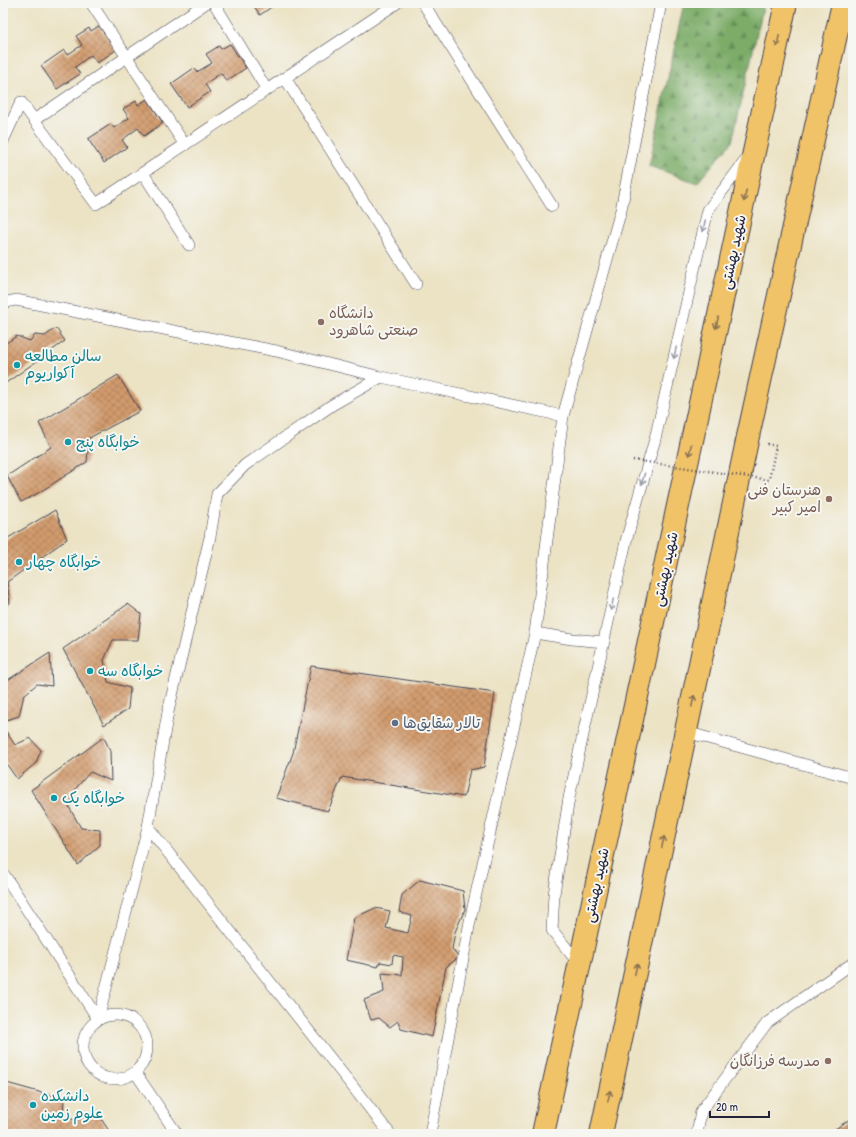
<svg xmlns="http://www.w3.org/2000/svg" width="856" height="1137" font-family="'Patrick Hand','Playpen Sans Arabic',sans-serif">
<style>
.forest{fill:url(#forest-firs);stroke:#4e6752}
.building{fill:url(#building-cross-hatch)}
.lines{fill:none;stroke-linecap:round;stroke-linejoin:round}
.service-casing{stroke:#403f50;stroke-width:12}
.trunk-casing{stroke:#403f50;stroke-width:24}
.path{stroke:#403f50;stroke-width:2.5;stroke-dasharray:1 3;stroke-linecap:butt}
.service{stroke:#fff;stroke-width:11}
.trunk{stroke:#f1c369;stroke-width:22}
.path-bridge{stroke:#403f50;stroke-width:2.5;stroke-dasharray:1 3;stroke-linecap:butt}
.oneway{stroke:#8a7252}
.oneway2{stroke:#9c9ca7}
.education-dot{fill:#8d6e63;stroke:#f6f6f2;stroke-width:1.5}
.culture-dot{fill:#0f9aa8;stroke:#f6f6f2;stroke-width:1.5}
.service-dot{fill:#5c6f8a;stroke:#f6f6f2;stroke-width:1.5}
.labels{text-anchor:middle;stroke-width:4;stroke-linejoin:round;paint-order:stroke}
.street-label{font-size:15px;fill:#22223b;stroke:#f6f6f2}
.education-label{font-size:15px;fill:#785e54;stroke:#f6f6f2;text-anchor:end}
.culture-label{font-size:15px;fill:#0d838f;stroke:#f6f6f2;text-anchor:start}
.service-label{font-size:15px;fill:#4e5e75;stroke:#f6f6f2;text-anchor:start}
</style>
<defs>
<pattern id="forest-firs" width="22" height="20" patternUnits="userSpaceOnUse"><rect width="22" height="20" fill="#7bac68"/><path d="M5 1l3.5 6h-7zM16 11l3.5 6h-7z" fill="#648c57"/></pattern>
<pattern id="building-cross-hatch" width="8" height="8" patternUnits="userSpaceOnUse"><rect width="8" height="8" fill="#d29b6d"/><path d="M0 0l8 8M0 8l8-8" fill="none" stroke="#aa7e5b"/></pattern>
</defs>
<rect width="100%" height="100%" fill="#f6f6f2"/>
<filter id="ink" filterUnits="userSpaceOnUse"><feTurbulence type="fractalNoise" baseFrequency=".025" numOctaves="2"/><feDisplacementMap in="SourceGraphic" scale="8" xChannelSelector="R" yChannelSelector="G"/><feConvolveMatrix kernelMatrix="1 2 1 2 8 2 1 2 1" color-interpolation-filters="sRGB"/></filter>
<filter id="wash" filterUnits="userSpaceOnUse"><feTurbulence type="fractalNoise" baseFrequency=".012" numOctaves="4" result="noise"/><feDisplacementMap in="SourceGraphic" scale="16" xChannelSelector="R" yChannelSelector="G"/><feGaussianBlur stdDeviation="0.9" result="paint"/><feColorMatrix in="noise" values="0 0 0 0 0 0 0 0 0 0 0 0 0 0 0 0 0 1.4 0 .05"/><feComposite in="paint" operator="in"/></filter>
<g filter="url(#wash)">
<rect width="100%" height="100%" fill="#ece3c5"/>
<polygon class="forest" points="684,3 764,3 732,142 697,183 649,166"/>
<g id="blocks">
<g class="building">
<polygon points="252,3 277,3 260,15"/>
<polygon points="99,26 116,50 97,63 91,55 75,67 80,74 57,89 41,66 64,50 67,55 82,45 76,36 89,28 91,31"/>
<polygon points="230,44 246,68 226,81 221,73 205,84 210,92 187,107 171,84 194,68 197,72 212,63 206,54 219,46 221,49"/>
<polygon points="147,99 163,123 144,136 138,128 122,140 127,147 104,163 88,139 111,124 114,128 129,118 123,109 136,101 138,105"/>
<polygon points="56,328 65,341 3,385 3,345 17,336 30,341 35,335 45,336"/>
<polygon points="118,375 140,411 89,438 87,462 35,495 21,502 7,476 51,447 39,423"/>
<polygon points="55,510 67,539 7,582 10,603 3,608 3,541"/>
<polygon points="128,604 141,614 138,640 113,640 104,660 108,682 130,688 128,709 104,725 63,649"/>
<polygon points="50,653 52,686 37,684 24,695 19,716 3,721 3,683"/>
<polygon points="311,666 495,693 484,767 470,770 464,797 342,777 328,811 276,798 293,753"/>
<polygon points="3,727 15,745 30,738 41,750 36,763 17,779 3,759"/>
<polygon points="104,737 110,751 111,781 90,772 77,787 69,807 81,828 100,830 100,845 78,865 31,790"/>
<polygon points="420,880 463,891 465,909 455,932 452,949 459,957 446,967 432,1037 401,1029 398,1021 390,1027 379,1018 371,1020 364,1000 384,992 382,973 402,975 403,957 393,955 392,964 380,962 378,967 346,960 354,918 375,908 390,911 386,928 408,933 412,916 399,912 402,895"/>
<polygon points="3,1082 64,1099 63,1118 78,1120 96,1111 111,1134 3,1134"/>
<polygon points="853,1117 853,1134 832,1134 831,1132"/>
</g>
</g>
</g>
<g filter="url(#ink)">
<use href="#blocks" fill-opacity="0" stroke="#403f50" stroke-width="1"/>
<g class="lines">
<g class="service-casing">
<g id="service">
<polyline points="91,3 185,145"/>
<polyline points="214,3 267,90"/>
<polyline points="423,3 552,206"/>
<polyline points="285,78 416,284"/>
<polyline points="34,120 206,3"/>
<polyline points="3,141 21,102 96,204 397,3"/>
<polyline points="143,173 189,245"/>
<polyline points="3,303 16,300 276,351 381,377 563,416 535,633 471,916 430,1134"/>
<polyline points="563,416 621,210 661,3"/>
<polyline points="535,633 572,639 604,642"/>
<polyline points="686,732 853,778"/>
<polyline points="148,827 390,1134"/>
<polyline points="3,873 98,1019"/>
<polyline points="579,964 552,930 554,894 569,798 626,541 655,439 708,210 748,157"/>
<circle cx="115" cy="1047" r="32"/>
<polyline points="98,1019 148,827 168,712 210,537 217,494 245,465 332,405 381,377"/>
<polyline points="135,1072 177,1134"/>
<polyline points="697,1134 701,1111 767,1023 853,963"/>
</g>
</g>
<g class="trunk-casing">
<g id="trunk">
<polyline points="543,1134 786,3"/>
<polyline points="601,1134 747,441 843,3"/>
</g>
</g>
<polyline class="path" points="767,444 776,446 769,480"/>
<use href="#service" class="service"/>
<use href="#trunk" class="trunk"/>
<polyline class="path-bridge" points="633,460 769,480"/>
</g>
<defs><path id="oneway-shaft" d="M-6 0H5M1.5-3L5.5 0L1.5 3" fill="none" stroke-width="1.6" stroke-linecap="round" stroke-linejoin="round"/></defs>
<g class="oneway">
<use href="#oneway-shaft" transform="translate(778 41) rotate(102)"/>
<use href="#oneway-shaft" transform="translate(745 196) rotate(102)"/>
<use href="#oneway-shaft" transform="translate(717 323) rotate(102)"/>
<use href="#oneway-shaft" transform="translate(690 450) rotate(102)"/>
<use href="#oneway-shaft" transform="translate(693 701) rotate(-78)"/>
<use href="#oneway-shaft" transform="translate(663 842) rotate(-78)"/>
<use href="#oneway-shaft" transform="translate(636 969) rotate(-78)"/>
<use href="#oneway-shaft" transform="translate(609 1096) rotate(-78)"/>
</g>
<g class="oneway2">
<use href="#oneway-shaft" transform="translate(704 226) rotate(103)"/>
<use href="#oneway-shaft" transform="translate(675 353) rotate(103)"/>
<use href="#oneway-shaft" transform="translate(643 479) rotate(106)"/>
<use href="#oneway-shaft" transform="translate(612 605) rotate(102)"/>
</g>
</g>
<g class="education-dot">
<circle cx="321" cy="322" r="4"/>
<circle cx="829" cy="499" r="4"/>
<circle cx="828" cy="1061" r="4"/>
</g>
<g class="culture-dot">
<circle cx="17" cy="365" r="4"/>
<circle cx="68" cy="442" r="4"/>
<circle cx="19" cy="562" r="4"/>
<circle cx="90" cy="671" r="4"/>
<circle cx="54" cy="798" r="4"/>
<circle cx="33" cy="1105" r="4"/>
</g>
<circle class="service-dot" cx="395" cy="723" r="4"/>
<g class="labels">
<g class="street-label">
<text transform="translate(733 252) rotate(-78)" y="5">شهید بهشتی</text>
<text transform="translate(665 569) rotate(-78)" y="5">شهید بهشتی</text>
<text transform="translate(596 885) rotate(-78)" y="5">شهید بهشتی</text>
</g>
<g class="education-label">
<text x="329" y="318" text-anchor="start">دانشگاه<tspan x="329" dy="17">صنعتی شاهرود</tspan></text>
<text x="821" y="495">هنرستان فنی<tspan x="821" dy="17">امیر کبیر</tspan></text>
<text x="820" y="1066">مدرسه فرزانگان</text>
</g>
<g class="culture-label">
<text x="25" y="361">سالن مطالعه<tspan x="25" dy="17">آکواریوم</tspan></text>
<text x="76" y="447">خوابگاه پنج</text>
<text x="27" y="567">خوابگاه چهار</text>
<text x="98" y="676">خوابگاه سه</text>
<text x="62" y="803">خوابگاه یک</text>
<text x="41" y="1101">دانشکده<tspan x="41" dy="17">علوم زمین</tspan></text>
</g>
<g class="service-label">
<text x="403" y="728">تالار شقایق‌‌ها</text>
</g>
</g>
<rect width="856" height="1137" fill="none" stroke="#f6f6f2" stroke-width="16"/>
<path d="M710 1111v6h59v-6" fill="none" stroke="#22223b" stroke-width="2"/>
<text x="716" y="1111" font-size="12" fill="#22223b" stroke="#f6f6f2" stroke-width="3" paint-order="stroke">20 m</text>
</svg>
